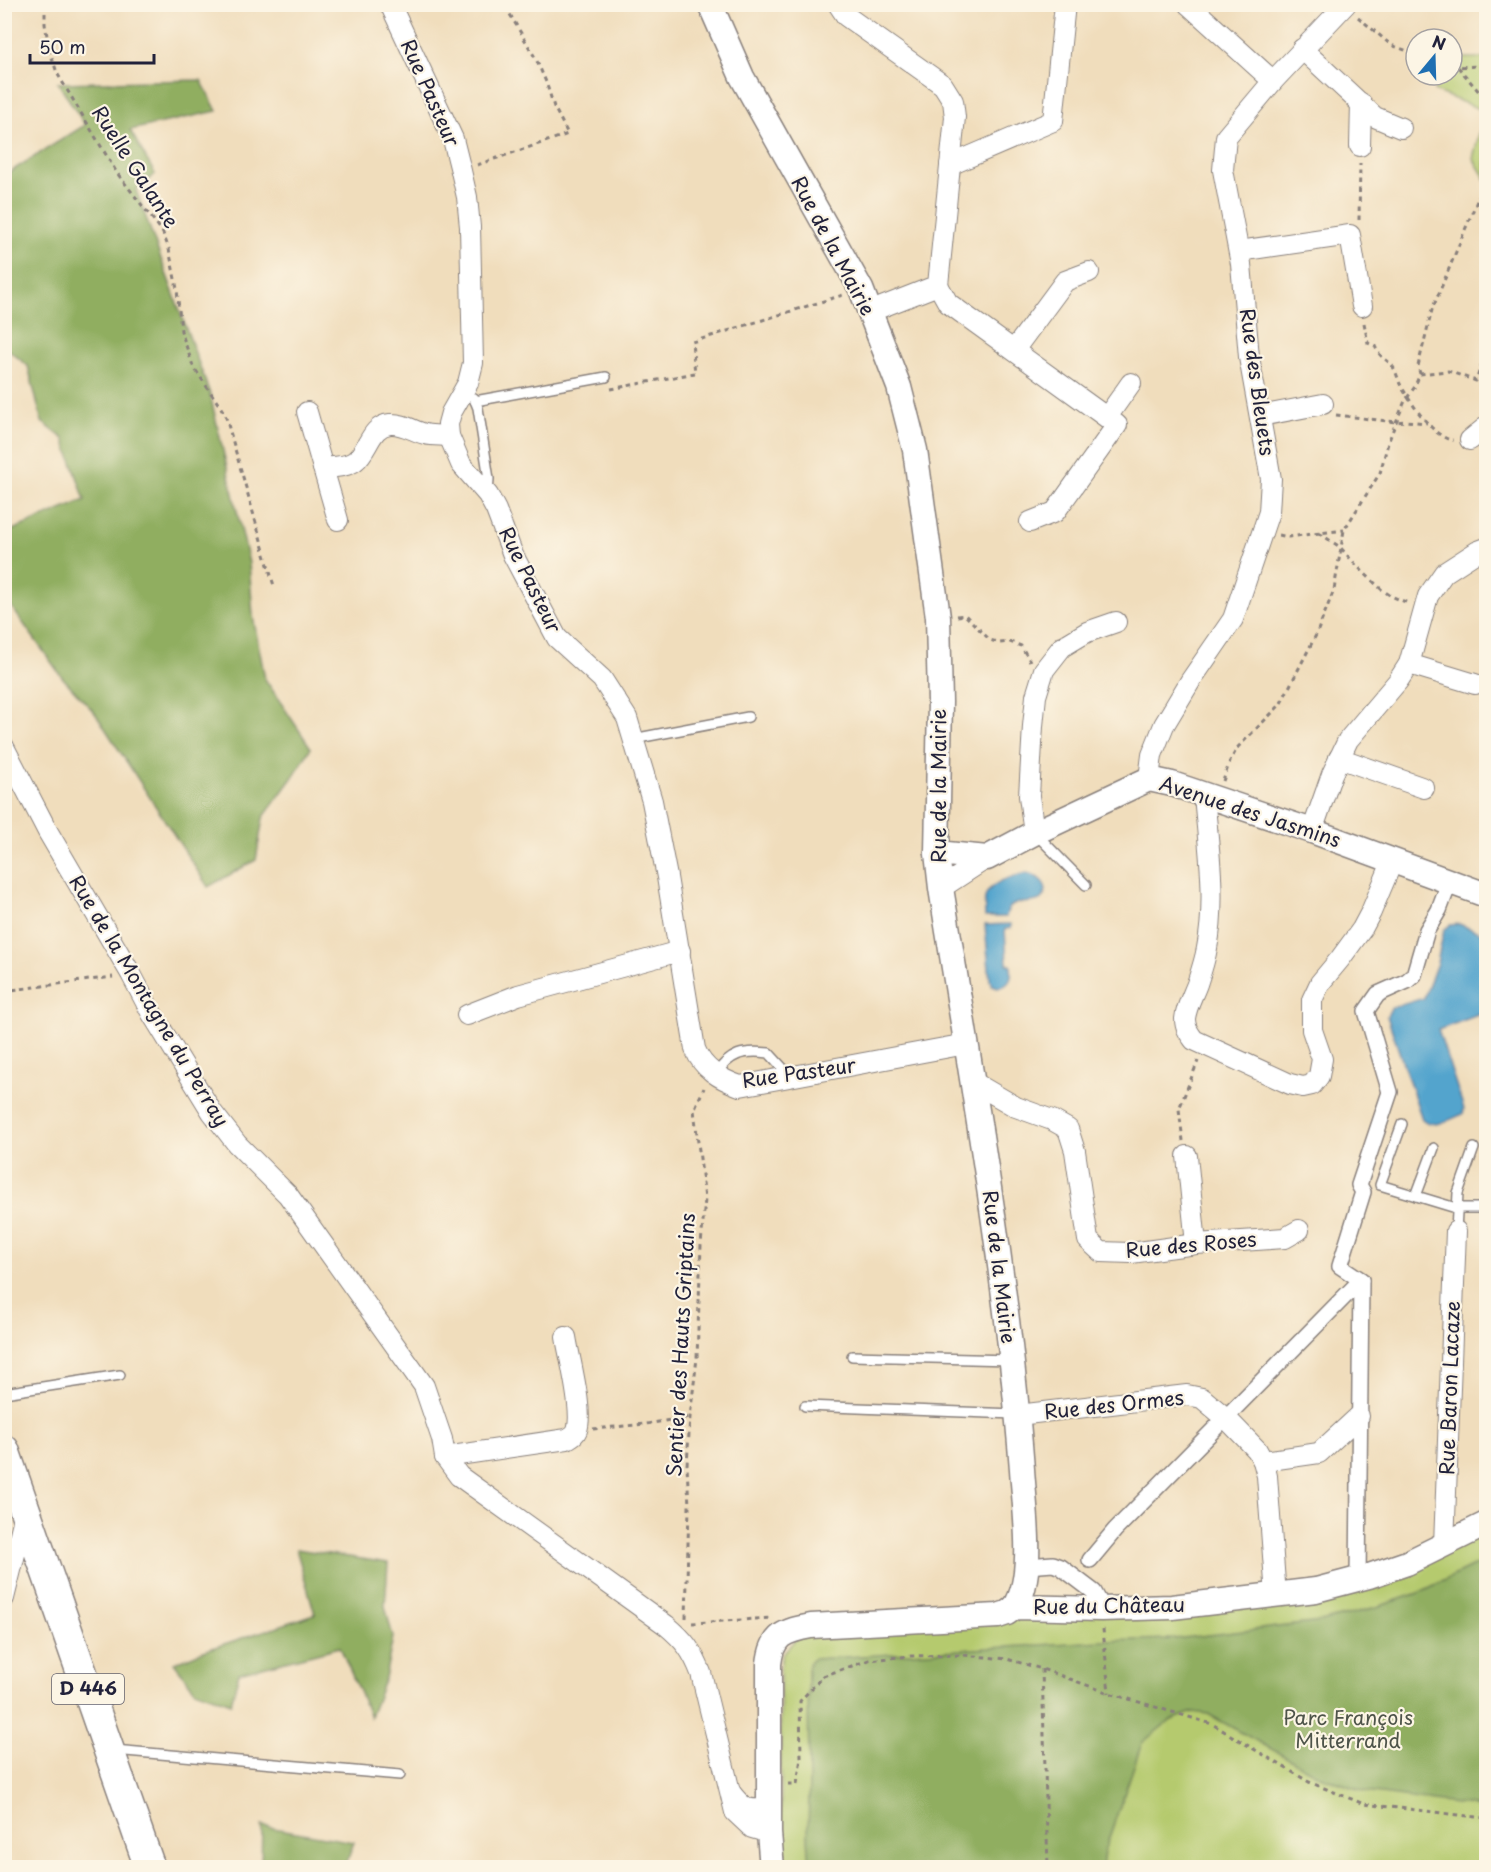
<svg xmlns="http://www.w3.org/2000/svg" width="1491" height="1872" font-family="'Playpen Sans',sans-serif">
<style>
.green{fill:#b5ca6e;stroke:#6c7654;stroke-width:1.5}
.forest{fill:#90ae61;stroke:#59684e;stroke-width:1.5}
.water{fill:#52a4cd;stroke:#3a6384;stroke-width:1.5}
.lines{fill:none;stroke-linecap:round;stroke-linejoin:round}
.service-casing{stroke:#89807c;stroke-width:12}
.pedestrian-casing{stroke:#89807c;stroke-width:18}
.minor-casing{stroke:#89807c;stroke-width:22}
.tertiary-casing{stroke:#89807c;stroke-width:27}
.primary-casing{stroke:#89807c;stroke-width:33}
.path{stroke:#89807c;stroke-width:3;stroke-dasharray:4.5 4.5;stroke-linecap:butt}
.service{stroke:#fff;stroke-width:9}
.pedestrian{stroke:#fff;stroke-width:15}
.minor{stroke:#fff;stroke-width:20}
.tertiary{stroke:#fff;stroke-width:24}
.primary{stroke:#fff;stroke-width:30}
.labels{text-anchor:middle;stroke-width:4.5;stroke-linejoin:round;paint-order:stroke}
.shield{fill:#fcf5e5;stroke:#63616e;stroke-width:1.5}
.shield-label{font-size:18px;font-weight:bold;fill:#22223b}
.street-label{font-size:20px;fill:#22223b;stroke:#fcf5e5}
.park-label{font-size:20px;fill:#4e544a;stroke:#fcf5e5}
</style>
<rect width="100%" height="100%" fill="#fcf5e5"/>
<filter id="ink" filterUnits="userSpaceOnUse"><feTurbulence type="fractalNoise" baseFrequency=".0167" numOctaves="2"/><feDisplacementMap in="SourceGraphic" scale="12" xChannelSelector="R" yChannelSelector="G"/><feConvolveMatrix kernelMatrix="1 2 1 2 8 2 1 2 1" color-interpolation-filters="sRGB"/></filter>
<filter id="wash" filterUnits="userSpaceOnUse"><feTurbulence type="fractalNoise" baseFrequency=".008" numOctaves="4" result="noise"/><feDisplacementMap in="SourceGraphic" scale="24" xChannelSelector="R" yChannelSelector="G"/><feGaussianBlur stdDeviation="1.35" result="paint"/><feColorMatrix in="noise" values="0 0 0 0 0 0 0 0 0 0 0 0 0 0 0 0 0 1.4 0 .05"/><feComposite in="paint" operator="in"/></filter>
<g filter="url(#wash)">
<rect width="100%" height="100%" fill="#f0ddbc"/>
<g class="green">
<polygon points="1452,58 1486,58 1486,180 1473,158 1485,111 1434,91 1439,75 1452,75"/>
<polygon points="1486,1529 1486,1867 782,1867 780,1837 781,1788 780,1668 782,1654 799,1636 1007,1618 1276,1601"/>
</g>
<g class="forest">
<polygon points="201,80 217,111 130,130 155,174 136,190 210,394 249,563 253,616 265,679 311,748 295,774 263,818 256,860 208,887 95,713 62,677 5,598 5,533 85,500 64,439 42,422 28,366 5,347 5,175 85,125 58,83"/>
<polygon points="296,1549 388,1563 385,1606 393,1637 385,1678 370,1717 340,1647 239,1673 231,1703 195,1690 174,1663 203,1651 315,1614"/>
<polygon points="1486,1560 1486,1808 1366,1792 1320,1776 1208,1714 1193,1712 1169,1721 1142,1743 1104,1852 1102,1867 810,1867 808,1837 809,1788 808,1670 809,1663 813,1659 1102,1641 1174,1639 1321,1622 1377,1607 1418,1593"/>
<polygon points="262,1826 354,1842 345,1867 261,1867"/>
</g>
<g class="water">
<path d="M1026,873C1037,874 1054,887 1041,899C1034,905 1022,900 1013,905C1008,908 1007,911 1006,917H985C985,911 984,904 985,898C988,882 1013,877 1026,873Z"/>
<path d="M1011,924V928L1005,929L1007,964L1011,965C1012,977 1011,986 998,987L992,985L990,980L985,925Z"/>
<path d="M1459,924L1486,935V1012L1438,1030L1464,1109L1463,1114C1450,1119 1435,1130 1422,1119L1387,1016L1391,1008L1424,998L1437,963L1444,930L1450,925Z"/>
</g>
</g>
<g filter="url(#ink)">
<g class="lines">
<g class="service-casing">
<g id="service">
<polyline points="474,398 478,408 489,479 488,493"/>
<polyline points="475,401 606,377"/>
<polyline points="633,739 748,717"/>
<polyline points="1035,833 1086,885"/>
<path d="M715,1075C730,1053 743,1050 769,1053L791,1077"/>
<polyline points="1402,1124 1380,1185 1456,1208 1486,1208"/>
<polyline points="1416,1196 1434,1148"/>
<polyline points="1456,1231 1458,1193 1474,1148"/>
<polyline points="852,1356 1011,1360"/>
<polyline points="4,1393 120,1375"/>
<polyline points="805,1406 1015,1414"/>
<polyline points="114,1750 400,1775"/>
</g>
</g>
<g class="pedestrian-casing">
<g id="pedestrian">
<polyline points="1090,1560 1115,1530 1361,1280"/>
<polyline points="1027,1566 1053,1564 1061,1567 1094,1592 1099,1601 1101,1609"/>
<polyline points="1358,1579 1361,1280 1340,1266 1363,1192 1359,1185 1390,1092 1366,1011 1378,994 1407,981 1414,975 1427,930 1439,910 1450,881"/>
</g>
</g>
<g class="minor-casing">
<g id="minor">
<path d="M390,4L453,139L461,171L467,197L470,227L473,363L468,383L451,413L448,424L449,436L461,464L488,495L496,510L513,555L557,638L602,679L627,718L652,801L667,877L695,1049C703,1069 720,1079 740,1086L966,1044"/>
<polyline points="838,4 846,16 943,85 953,101 955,117 938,285 869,312"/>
<polyline points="1188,4 1273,81"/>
<polyline points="1302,49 1375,117 1401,128"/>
<polyline points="1360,146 1361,103"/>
<polyline points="950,165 1053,121 1065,4"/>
<polyline points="1239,251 1350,235 1362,306"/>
<polyline points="938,285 948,303 1117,425 1055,512 1030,522"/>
<polyline points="1014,350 1065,281 1089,272"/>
<path d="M307,412L323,468C333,467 347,467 355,461C369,450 370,426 390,424C403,423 413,431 425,434C433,436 442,435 449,436"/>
<polyline points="1260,416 1323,404"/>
<polyline points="1107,417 1131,383"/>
<polyline points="1470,440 1486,427"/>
<polyline points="323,468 338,520"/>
<polyline points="1409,664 1475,684"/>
<path d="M4,747L48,832L131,974L152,1014L212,1112L237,1144L288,1195L424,1386L442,1439L445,1457L459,1476L666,1625C684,1640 692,1650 701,1673L735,1812L752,1828L769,1833"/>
<polyline points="1339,758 1424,788"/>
<polyline points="1149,779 1152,755 1164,725 1191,680 1233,619 1269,512 1271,479 1249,357 1241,264 1223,170 1226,137 1273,81 1346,4"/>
<path d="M1204,795C1208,844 1217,898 1207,948C1205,960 1201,972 1197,984C1193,995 1186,1007 1185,1019C1185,1028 1189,1033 1194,1040L1290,1084L1303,1087L1312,1085L1319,1076L1322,1059L1312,1030V1000L1320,983L1340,959L1362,929L1371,912L1393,860"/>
<polyline points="1312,831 1332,774 1348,740 1398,681 1409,664 1428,596 1444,573 1478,551 1486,548"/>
<polyline points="1034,833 1029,796 1033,726 1036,696 1044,670 1062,647 1087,632 1116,622"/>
<polyline points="941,888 987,858"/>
<polyline points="467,1015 518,995 680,951"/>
<polyline points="973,1082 1016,1107 1052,1120 1068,1129 1075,1151 1088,1240 1101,1252 1131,1253 1196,1244 1285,1238 1299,1230"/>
<polyline points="1187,1156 1196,1244"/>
<polyline points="1018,1415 1187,1395 1202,1398 1227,1419 1257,1450 1263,1461 1267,1476 1276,1596"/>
<path d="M445,1457L567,1439C572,1436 575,1435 577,1430C584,1412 569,1357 566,1337"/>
<polyline points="1263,1461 1319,1453 1359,1416"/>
<polyline points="1444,1545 1456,1231"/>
<polyline points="4,1598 25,1514"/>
<path d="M731,1793C744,1810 748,1810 770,1809"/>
</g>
</g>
<g class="tertiary-casing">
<g id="tertiary">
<path d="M710,4L742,77L861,289L899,387L915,450L938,617L940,702L937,853L941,888C972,1081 1007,1274 1022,1469C1024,1506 1036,1576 1015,1607"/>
<polyline points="937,853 987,858 1034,833 1149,779 1172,784 1312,831 1486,895"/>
<path d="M772,1868L769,1833V1664C772,1635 784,1631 811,1626L998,1616L1007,1613L1015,1607L1101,1609L1172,1607L1316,1590L1369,1576L1407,1563L1486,1524"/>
</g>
</g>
<g class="primary-casing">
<polyline id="primary" points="4,1450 150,1868"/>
</g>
<g class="path">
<polyline points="45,4 45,24 49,48 57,73 117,173 162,231 169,249 177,289 181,331 193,366 225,414 274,586"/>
<polyline points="1449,4 1459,7 1486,7"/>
<polyline points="1358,17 1391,45 1416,54"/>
<polyline points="1452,67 1486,66"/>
<polyline points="1458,67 1486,100"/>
<polyline points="477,165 568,134 554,107 546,82 536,59 504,4"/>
<polyline points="1359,220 1360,163"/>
<path d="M1364,323L1368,343L1375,346C1381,360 1386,357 1393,367C1396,371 1398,379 1400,384C1408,399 1435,440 1453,440"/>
<polyline points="1420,374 1448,371 1476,381 1486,351"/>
<polyline points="611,389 695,373 692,342 843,295"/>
<polyline points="1336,415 1396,422 1406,421 1427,423"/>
<polyline points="1319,533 1340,547 1356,565 1381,589 1391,596 1408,603"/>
<polyline points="1279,535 1288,537 1344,530"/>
<polyline points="957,616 965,615 990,640 1000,643 1010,642 1021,646 1030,661"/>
<polyline points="1223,781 1230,761 1238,747 1280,705 1316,635 1334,590 1344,530 1380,473 1388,443 1396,422 1405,401 1414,388 1420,374 1418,366 1432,310 1479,196 1486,186"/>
<polyline points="4,991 113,977"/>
<polyline points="1183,1141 1179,1109 1198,1061"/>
<polyline points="593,1429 646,1424 690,1417"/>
<polyline points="686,1618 689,1507 687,1465 690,1417 697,1358 701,1245 705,1199 694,1110 704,1088"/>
<polyline points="692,1623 772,1618"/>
<polyline points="1103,1629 1109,1693"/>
<polyline points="1042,1669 1048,1868"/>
<polyline points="788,1784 797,1784 801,1758 800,1701 823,1676 869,1660 910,1656 963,1655 1007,1659 1042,1669 1109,1693 1212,1724 1309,1782 1364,1804 1486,1818"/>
</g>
<use href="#service" class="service"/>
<use href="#pedestrian" class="pedestrian"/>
<use href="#minor" class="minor"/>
<use href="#tertiary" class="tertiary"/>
<use href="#primary" class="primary"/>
</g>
</g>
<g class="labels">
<rect class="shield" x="52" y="1674" width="72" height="30" rx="4.5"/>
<g class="shield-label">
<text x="88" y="1695">D 446</text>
</g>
<g class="street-label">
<text transform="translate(430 93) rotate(66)" y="7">Rue Pasteur</text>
<text transform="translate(135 167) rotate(57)" y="7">Ruelle Galante</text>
<text transform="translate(833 246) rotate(62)" y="7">Rue de la Mairie</text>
<text transform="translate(1257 382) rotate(82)" y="7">Rue des Bleuets</text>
<text transform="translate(530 580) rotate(64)" y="7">Rue Pasteur</text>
<text transform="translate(939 786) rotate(-90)" y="7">Rue de la Mairie</text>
<text transform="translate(1250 812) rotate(18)" y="7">Avenue des Jasmins</text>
<text transform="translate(149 1001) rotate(59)" y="7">Rue de la Montagne du Perray</text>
<text transform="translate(799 1073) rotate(-8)" y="7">Rue Pasteur</text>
<text transform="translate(1191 1245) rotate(-5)" y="7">Rue des Roses</text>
<text transform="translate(999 1267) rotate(83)" y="7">Rue de la Mairie</text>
<text transform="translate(681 1345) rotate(-87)" y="7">Sentier des Hauts Griptains</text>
<text transform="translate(1450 1388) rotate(-88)" y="7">Rue Baron Lacaze</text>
<text transform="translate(1114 1405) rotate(-6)" y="7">Rue des Ormes</text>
<text transform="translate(1109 1606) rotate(-1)" y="7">Rue du Château</text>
</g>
<g class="park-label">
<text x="1348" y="1725">Parc François<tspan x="1348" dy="23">Mitterrand</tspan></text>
</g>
</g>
<rect width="1491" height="1872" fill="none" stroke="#fcf5e5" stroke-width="24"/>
<g transform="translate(1434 57) rotate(19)"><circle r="28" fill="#fcf5e5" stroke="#a5a1a1" stroke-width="1.5"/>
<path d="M0-4.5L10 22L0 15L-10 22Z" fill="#1f6fb2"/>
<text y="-9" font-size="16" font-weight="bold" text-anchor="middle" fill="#22223b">N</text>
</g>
<path d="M30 54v9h124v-9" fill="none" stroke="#22223b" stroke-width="3"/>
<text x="39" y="54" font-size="18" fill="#22223b" stroke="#fcf5e5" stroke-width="4.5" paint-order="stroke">50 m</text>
</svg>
